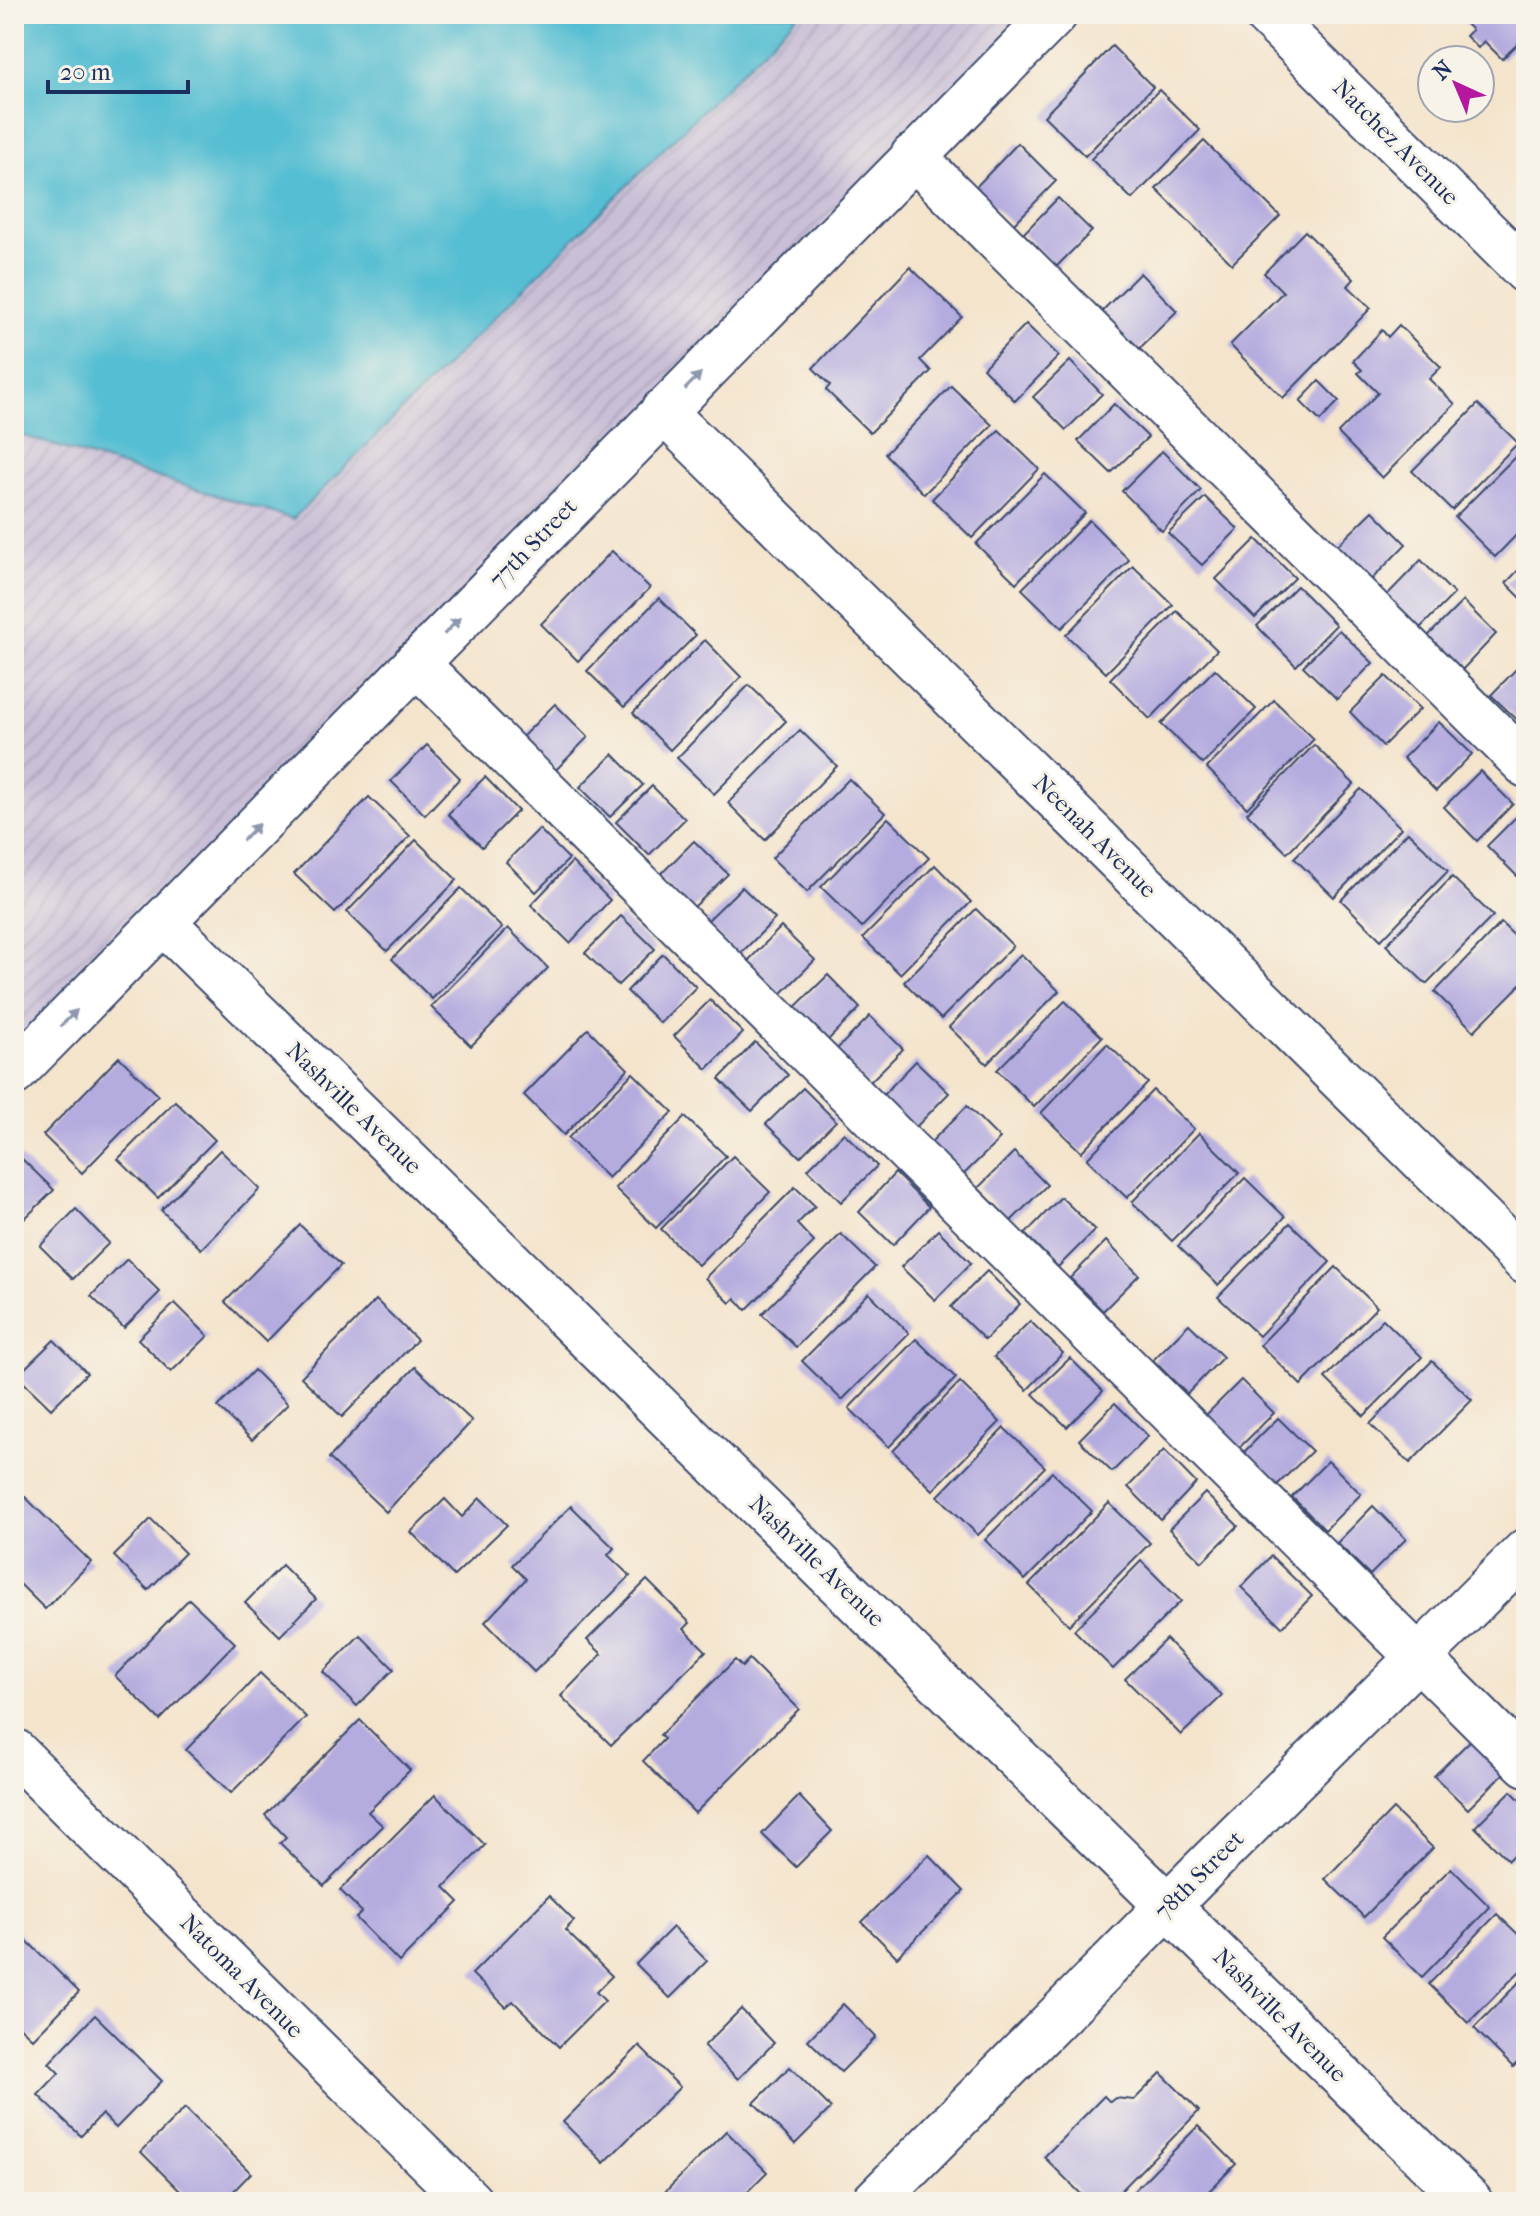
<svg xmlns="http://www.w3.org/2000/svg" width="1540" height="2216" font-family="'IM FELL French Canon',serif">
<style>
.industrial{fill:url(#industrial-furrows)}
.water{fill:#55bed2;stroke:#387698;stroke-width:2}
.building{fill:#b4abdf}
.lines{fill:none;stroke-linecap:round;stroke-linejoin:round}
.minor-casing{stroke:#3c4a6e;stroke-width:48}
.minor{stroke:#fff;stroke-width:44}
.oneway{fill:#8d97ae}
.labels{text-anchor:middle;stroke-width:6;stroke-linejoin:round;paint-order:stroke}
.street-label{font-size:24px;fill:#1b2f5e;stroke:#f7f3e8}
</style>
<defs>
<pattern id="industrial-furrows" width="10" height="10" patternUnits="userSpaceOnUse" patternTransform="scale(2)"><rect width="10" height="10" fill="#c9bfd7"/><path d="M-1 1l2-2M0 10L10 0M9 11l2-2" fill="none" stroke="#aca4bb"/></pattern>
</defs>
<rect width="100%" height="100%" fill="#f7f3e8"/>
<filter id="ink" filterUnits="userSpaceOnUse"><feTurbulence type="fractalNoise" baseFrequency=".0125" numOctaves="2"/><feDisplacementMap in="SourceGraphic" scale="16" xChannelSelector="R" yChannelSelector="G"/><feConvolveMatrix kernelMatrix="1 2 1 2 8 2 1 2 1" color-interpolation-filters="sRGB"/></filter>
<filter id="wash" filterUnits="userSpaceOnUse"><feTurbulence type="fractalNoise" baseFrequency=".006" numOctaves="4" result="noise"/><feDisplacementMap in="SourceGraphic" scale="32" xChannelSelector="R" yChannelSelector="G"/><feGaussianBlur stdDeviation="1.8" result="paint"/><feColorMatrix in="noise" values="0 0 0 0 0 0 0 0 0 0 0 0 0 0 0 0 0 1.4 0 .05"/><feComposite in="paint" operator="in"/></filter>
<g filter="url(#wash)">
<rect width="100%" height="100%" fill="#f4e4cc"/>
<polygon class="industrial" points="14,14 1040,14 14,1055"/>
<polygon class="water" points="14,14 799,14 293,519 14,433"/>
<g id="blocks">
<g class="building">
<polygon points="1456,14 1526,14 1526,36 1502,59 1484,41 1478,48 1466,36 1472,30"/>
<polygon points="1112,46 1153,87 1085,156 1044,116"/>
<polygon points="1159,90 1200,130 1132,199 1091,159"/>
<polygon points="1204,141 1280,216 1232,264 1156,189"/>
<polygon points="1018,143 1056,181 1013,225 975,188"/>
<polygon points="1058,198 1092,231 1056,267 1023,234"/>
<polygon points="1305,231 1354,279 1348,286 1371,308 1283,398 1230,345 1283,292 1264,273"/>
<polygon points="910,267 962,317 920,360 931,371 870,433 826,390 830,385 813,368"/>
<polygon points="1140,273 1177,311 1134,354 1096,317"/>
<polygon points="1026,324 1059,356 1015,401 983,368"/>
<polygon points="1399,325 1441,367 1429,379 1455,404 1382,478 1338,433 1378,393 1358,373 1362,370 1353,361 1382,330 1388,337"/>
<polygon points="1070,361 1102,394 1066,430 1033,397"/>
<polygon points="1319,381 1339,401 1320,421 1300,401"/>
<polygon points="951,386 992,425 924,494 885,454"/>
<polygon points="1114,404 1148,437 1111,473 1078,441"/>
<polygon points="1478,404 1518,443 1452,510 1412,471"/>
<polygon points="999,430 1039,469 972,538 932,499"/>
<polygon points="1162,451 1201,490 1162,531 1122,491"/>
<polygon points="1521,451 1526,456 1526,525 1495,557 1455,517"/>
<polygon points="1045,474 1085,513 1016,583 976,544"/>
<polygon points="1205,497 1238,529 1202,565 1168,533"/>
<polygon points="1373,511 1406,544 1370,581 1336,547"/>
<polygon points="1089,520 1129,560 1062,628 1022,589"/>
<polygon points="1256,539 1295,578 1255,618 1216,579"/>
<polygon points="612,551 650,588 578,661 541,624"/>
<polygon points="1421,560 1454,594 1418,630 1385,597"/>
<polygon points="1526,562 1526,603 1506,583"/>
<polygon points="1133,566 1173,605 1106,673 1066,635"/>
<polygon points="1297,586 1336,625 1296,666 1257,626"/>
<polygon points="659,598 696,635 624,707 587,671"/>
<polygon points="1463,601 1496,634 1461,671 1427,637"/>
<polygon points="1177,611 1217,650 1150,719 1110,679"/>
<polygon points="1339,630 1373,663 1337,699 1303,666"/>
<polygon points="705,640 741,677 670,750 633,713"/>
<polygon points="1526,659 1526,728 1491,695"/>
<polygon points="1215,669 1256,709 1203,764 1161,724"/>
<polygon points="1386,676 1420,709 1383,746 1350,712"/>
<polygon points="749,685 786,721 714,794 677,758"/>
<polygon points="1274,700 1314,739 1247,808 1207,768"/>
<polygon points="555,704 588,737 552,774 519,740"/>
<polygon points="1439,722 1472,754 1436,791 1403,758"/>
<polygon points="800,730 837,766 765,840 728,803"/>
<polygon points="427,745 460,778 425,815 391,781"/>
<polygon points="1314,745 1354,784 1287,853 1247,813"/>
<polygon points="613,754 643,785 610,817 580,787"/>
<polygon points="1480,771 1513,804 1477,841 1444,807"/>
<polygon points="485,777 518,811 482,847 448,814"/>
<polygon points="849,779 885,813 807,892 772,858"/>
<polygon points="652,786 685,819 649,855 616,822"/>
<polygon points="1361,789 1401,828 1334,897 1294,858"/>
<polygon points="369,797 410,836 335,913 294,874"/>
<polygon points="1523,810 1526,873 1520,879 1487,846"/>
<polygon points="888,818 929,858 862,927 821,887"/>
<polygon points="539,829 569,859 536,892 506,862"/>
<polygon points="1408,832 1448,871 1381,940 1341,900"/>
<polygon points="416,840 457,880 387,951 347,912"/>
<polygon points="694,841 728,874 691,910 658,877"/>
<polygon points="572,862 610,900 570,943 531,905"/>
<polygon points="935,865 971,902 900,974 863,938"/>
<polygon points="1452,877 1493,916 1426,984 1386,945"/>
<polygon points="742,887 775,919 738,956 705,923"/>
<polygon points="461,888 502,928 432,999 392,959"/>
<polygon points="976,909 1013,946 941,1019 904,982"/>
<polygon points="621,916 655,949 618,985 585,953"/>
<polygon points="1501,923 1526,947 1526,979 1474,1031 1435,992"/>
<polygon points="781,927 815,960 779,996 746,963"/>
<polygon points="508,928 548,968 471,1046 431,1007"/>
<polygon points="663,954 696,987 660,1023 627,991"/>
<polygon points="1021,954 1059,991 987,1064 949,1027"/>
<polygon points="828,975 860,1008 824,1044 791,1011"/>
<polygon points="710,1000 743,1033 707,1069 674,1036"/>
<polygon points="1065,1001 1102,1037 1034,1107 997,1070"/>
<polygon points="870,1016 903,1049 867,1085 834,1052"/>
<polygon points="588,1029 628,1069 564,1135 524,1095"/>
<polygon points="755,1042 788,1075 752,1111 719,1079"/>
<polygon points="1107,1044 1148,1083 1081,1152 1041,1113"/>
<polygon points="119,1057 158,1095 82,1173 43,1135"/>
<polygon points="916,1061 949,1093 913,1130 881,1097"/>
<polygon points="633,1073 673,1112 608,1178 568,1138"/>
<polygon points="803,1088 836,1121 800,1157 766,1124"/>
<polygon points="1153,1090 1194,1129 1127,1198 1087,1159"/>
<polygon points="175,1101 215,1140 158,1198 118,1159"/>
<polygon points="967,1106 1000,1139 963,1175 930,1143"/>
<polygon points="685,1117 726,1156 656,1228 615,1188"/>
<polygon points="844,1133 877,1166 841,1202 808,1169"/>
<polygon points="1199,1133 1239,1173 1172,1241 1132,1202"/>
<polygon points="220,1150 260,1189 201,1249 161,1210"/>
<polygon points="1014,1152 1047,1185 1011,1221 978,1188"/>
<polygon points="733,1156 770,1192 698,1265 661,1229"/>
<polygon points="20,1157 54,1190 17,1226 14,1223 14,1163"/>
<polygon points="895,1173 929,1207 893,1245 859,1212"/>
<polygon points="1245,1178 1285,1217 1218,1285 1178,1246"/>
<polygon points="795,1187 815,1206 797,1224 814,1242 746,1310 735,1298 730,1303 705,1278"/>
<polygon points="1061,1197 1095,1230 1058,1267 1025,1234"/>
<polygon points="76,1209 109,1243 73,1279 40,1246"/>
<polygon points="1290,1223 1330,1262 1259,1336 1218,1297"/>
<polygon points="300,1225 341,1265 266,1342 225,1302"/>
<polygon points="938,1230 971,1263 935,1300 901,1267"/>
<polygon points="841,1234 875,1267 796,1347 762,1314"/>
<polygon points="1106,1241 1139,1275 1103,1311 1070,1278"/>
<polygon points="127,1259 160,1292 124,1328 91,1296"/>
<polygon points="1336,1267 1377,1307 1301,1385 1260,1345"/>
<polygon points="987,1271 1020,1304 985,1340 951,1307"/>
<polygon points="869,1293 909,1333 842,1400 802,1361"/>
<polygon points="376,1300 417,1340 342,1417 301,1377"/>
<polygon points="175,1303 208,1336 171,1372 138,1339"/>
<polygon points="1383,1319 1422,1357 1364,1416 1325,1378"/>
<polygon points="1030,1321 1063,1353 1027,1390 994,1357"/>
<polygon points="1189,1324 1223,1357 1187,1394 1153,1360"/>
<polygon points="916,1339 956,1378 889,1447 849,1408"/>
<polygon points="54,1340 87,1373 51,1409 17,1376"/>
<polygon points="1070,1358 1103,1391 1067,1427 1033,1394"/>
<polygon points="1432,1361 1472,1400 1410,1463 1370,1424"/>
<polygon points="415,1367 472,1421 386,1512 329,1458"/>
<polygon points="254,1370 288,1404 252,1440 218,1407"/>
<polygon points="1241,1380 1274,1413 1238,1449 1205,1416"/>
<polygon points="960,1382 1000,1422 933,1490 893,1451"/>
<polygon points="1115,1403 1148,1436 1112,1472 1079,1440"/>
<polygon points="1278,1418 1312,1451 1275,1487 1242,1454"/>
<polygon points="1004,1428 1045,1467 978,1535 938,1496"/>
<polygon points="1164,1450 1196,1483 1161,1520 1128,1487"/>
<polygon points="1328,1461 1361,1494 1325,1530 1292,1497"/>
<polygon points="1052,1472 1092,1511 1025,1580 985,1540"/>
<polygon points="14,1486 91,1562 45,1609 14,1578"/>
<polygon points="1205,1493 1238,1526 1202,1562 1169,1529"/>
<polygon points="480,1498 507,1525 454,1576 411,1532 445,1499 462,1517"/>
<polygon points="1109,1503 1150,1543 1069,1625 1029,1585"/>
<polygon points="571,1506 614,1548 608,1555 630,1576 534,1672 485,1622 526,1579 512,1565"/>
<polygon points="1373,1506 1406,1539 1370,1575 1337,1543"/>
<polygon points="151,1519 185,1553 148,1590 114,1556"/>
<polygon points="1271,1556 1312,1596 1282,1627 1241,1587"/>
<polygon points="1141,1561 1181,1601 1113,1669 1074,1630"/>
<polygon points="282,1565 316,1599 280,1636 245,1603"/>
<polygon points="647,1580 690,1623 684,1629 706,1651 611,1745 561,1696 602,1654 587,1640"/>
<polygon points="189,1599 235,1643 160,1720 115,1676"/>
<polygon points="360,1635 394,1669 357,1706 323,1672"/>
<polygon points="1166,1639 1222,1696 1181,1735 1125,1679"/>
<polygon points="749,1659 799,1709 695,1813 643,1761 664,1739 660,1735 735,1660 742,1667"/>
<polygon points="260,1673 306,1717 231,1793 186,1750"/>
<polygon points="360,1720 410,1770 368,1812 383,1826 324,1886 280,1843 286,1837 265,1815"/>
<polygon points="1471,1740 1504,1773 1468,1809 1434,1776"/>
<polygon points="1511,1791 1526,1806 1526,1842 1508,1860 1475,1827"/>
<polygon points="435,1795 485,1845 444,1887 459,1902 399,1962 356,1918 362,1912 340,1890"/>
<polygon points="799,1796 832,1831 796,1867 762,1834"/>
<polygon points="1393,1809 1433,1848 1364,1917 1325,1879"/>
<polygon points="929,1855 964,1891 897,1957 862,1922"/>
<polygon points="1451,1868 1490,1907 1422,1977 1382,1937"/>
<polygon points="549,1896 574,1921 565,1930 612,1976 596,1992 605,2001 559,2047 513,2001 506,2007 472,1974"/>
<polygon points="1497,1914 1526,1942 1526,1965 1468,2023 1429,1984"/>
<polygon points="673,1927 707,1961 670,1998 636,1964"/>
<polygon points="14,1928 79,1992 33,2039 14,2021"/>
<polygon points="1526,1975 1526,2054 1513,2067 1474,2028"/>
<polygon points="843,2004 876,2037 841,2072 808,2040"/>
<polygon points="741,2009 774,2043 738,2079 704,2046"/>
<polygon points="95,2015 162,2081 116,2128 102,2114 81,2136 38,2095 59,2073 49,2063"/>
<polygon points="639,2046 680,2087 604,2163 563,2122"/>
<polygon points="790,2067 831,2108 795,2144 754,2103"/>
<polygon points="1161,2073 1199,2111 1110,2202 1089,2202 1044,2157 1104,2096 1110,2102 1115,2098 1134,2100"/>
<polygon points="185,2108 251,2173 223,2202 191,2202 141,2152"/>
<polygon points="1198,2126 1236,2164 1209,2191 1214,2202 1123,2202"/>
<polygon points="726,2131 767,2172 737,2202 655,2202"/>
</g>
</g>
</g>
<g filter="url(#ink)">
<use href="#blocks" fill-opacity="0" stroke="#3c4a6e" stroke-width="2"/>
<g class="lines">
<g class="minor-casing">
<g id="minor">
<polyline points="1266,14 1526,271"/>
<polyline points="913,156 1526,765"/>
<polyline points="663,411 1526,1262"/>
<polyline points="416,663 1526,1764"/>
<polyline points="163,922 1470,2202"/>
<polyline points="14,1073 1055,14"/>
<polyline points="14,1751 470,2202"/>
<polyline points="874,2202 1212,1861 1526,1551"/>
</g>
</g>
<use href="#minor" class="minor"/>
</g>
<defs><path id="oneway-solid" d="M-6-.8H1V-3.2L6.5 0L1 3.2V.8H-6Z" transform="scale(2)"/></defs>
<g class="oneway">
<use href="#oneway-solid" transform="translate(693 381) rotate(-46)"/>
<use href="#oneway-solid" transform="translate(452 626) rotate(-46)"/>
<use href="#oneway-solid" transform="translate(251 832) rotate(-46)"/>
<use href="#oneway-solid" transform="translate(69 1018) rotate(-45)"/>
</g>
</g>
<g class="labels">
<g class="street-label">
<text transform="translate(1396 142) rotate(45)" y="8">Natchez Avenue</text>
<text transform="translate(533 543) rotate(-46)" y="8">77th Street</text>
<text transform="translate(1095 836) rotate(45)" y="8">Neenah Avenue</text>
<text transform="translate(354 1108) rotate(44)" y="8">Nashville Avenue</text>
<text transform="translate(817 1561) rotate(44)" y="8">Nashville Avenue</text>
<text transform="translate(1199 1875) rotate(-45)" y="8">78th Street</text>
<text transform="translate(242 1976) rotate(45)" y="8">Natoma Avenue</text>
<text transform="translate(1280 2015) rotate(45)" y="8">Nashville Avenue</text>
</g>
</g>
<rect width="1540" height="2216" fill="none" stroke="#f7f3e8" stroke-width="48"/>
<g transform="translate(1456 84) rotate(316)"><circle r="38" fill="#f7f3e8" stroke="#9fa5b1" stroke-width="2"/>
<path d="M0-6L14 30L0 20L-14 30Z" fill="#b5179e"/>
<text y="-12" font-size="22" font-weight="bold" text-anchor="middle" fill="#1b2f5e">N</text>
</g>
<path d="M48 80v12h140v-12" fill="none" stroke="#1b2f5e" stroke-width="4"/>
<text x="60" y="80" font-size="24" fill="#1b2f5e" stroke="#f7f3e8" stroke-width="6" paint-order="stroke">20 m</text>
</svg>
